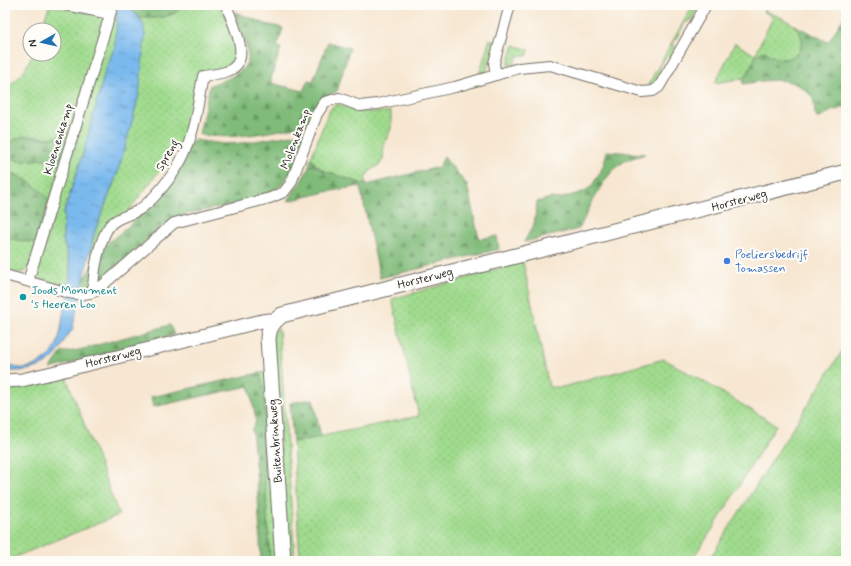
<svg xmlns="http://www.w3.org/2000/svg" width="851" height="566" font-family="Mynerve,sans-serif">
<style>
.grass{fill:url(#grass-dots);stroke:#66835c}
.forest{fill:url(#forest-firs);stroke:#567352}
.water{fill:url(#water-ripples);stroke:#52728c}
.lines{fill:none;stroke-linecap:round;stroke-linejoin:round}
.minor-casing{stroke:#726d65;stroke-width:12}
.tertiary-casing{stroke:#726d65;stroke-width:15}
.secondary-casing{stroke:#726d65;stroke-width:17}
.minor{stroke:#fff;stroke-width:10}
.tertiary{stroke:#fff;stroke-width:13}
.secondary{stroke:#fff;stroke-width:15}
.shop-dot{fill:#3f7fe0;stroke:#fdfcf7;stroke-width:1.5}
.culture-dot{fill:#0f9aa8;stroke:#fdfcf7;stroke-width:1.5}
.labels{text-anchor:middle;stroke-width:4;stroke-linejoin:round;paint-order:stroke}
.street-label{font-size:12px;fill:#2b2b2b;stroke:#fdfcf7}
.shop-label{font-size:12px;fill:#366cbe;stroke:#fdfcf7;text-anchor:start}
.culture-label{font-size:12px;fill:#0d838f;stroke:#fdfcf7;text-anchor:start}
</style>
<defs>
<pattern id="grass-dots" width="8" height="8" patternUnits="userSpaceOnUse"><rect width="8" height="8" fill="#a0db8e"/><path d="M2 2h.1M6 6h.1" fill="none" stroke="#8abc7b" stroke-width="1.8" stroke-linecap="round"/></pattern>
<pattern id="forest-firs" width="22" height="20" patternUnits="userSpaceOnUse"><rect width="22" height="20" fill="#80bb79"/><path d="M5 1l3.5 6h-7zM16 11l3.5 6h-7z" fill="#699863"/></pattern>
<pattern id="water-ripples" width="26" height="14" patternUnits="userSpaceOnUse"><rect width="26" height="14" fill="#7ab9ee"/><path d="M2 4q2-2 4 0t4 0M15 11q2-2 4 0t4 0" fill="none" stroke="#6497c1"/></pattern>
</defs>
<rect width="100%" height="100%" fill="#fdfcf7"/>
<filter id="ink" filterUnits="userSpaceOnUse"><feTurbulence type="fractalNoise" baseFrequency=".025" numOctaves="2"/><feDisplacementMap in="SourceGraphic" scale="8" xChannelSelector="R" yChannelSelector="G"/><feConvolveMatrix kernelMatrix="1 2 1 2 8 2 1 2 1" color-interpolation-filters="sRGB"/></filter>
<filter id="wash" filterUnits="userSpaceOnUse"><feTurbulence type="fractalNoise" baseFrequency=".012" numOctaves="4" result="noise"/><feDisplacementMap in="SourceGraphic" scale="16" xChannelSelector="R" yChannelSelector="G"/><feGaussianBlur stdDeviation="0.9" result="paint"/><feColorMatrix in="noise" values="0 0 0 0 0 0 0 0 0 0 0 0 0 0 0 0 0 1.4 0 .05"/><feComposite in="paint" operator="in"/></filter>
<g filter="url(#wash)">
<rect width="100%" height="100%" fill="#f7e7d2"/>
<g class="grass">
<polygon points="117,5 117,33 115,46 105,72 83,154 64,212 63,239 70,266 69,287 40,279 36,273"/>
<path d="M184,5H222L236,51L235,60L231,66L203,73L191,121L186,135L118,225L89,255L94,234L117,174L143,23L140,18C157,18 172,19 184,5Z"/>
<polygon points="693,5 699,5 691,20 685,23 673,44 674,48 671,56 665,58 659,69 660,74 653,85 648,85"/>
<path d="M49,6L101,15L104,17L105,21L70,133L49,138L35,136L14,159L23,161L44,159L61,166L50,200L16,174L5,171V87C19,81 27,68 32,54H54V30H41Z"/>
<path d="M764,10C772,14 788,20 795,26C816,44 788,73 765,51L752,63L748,74L744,78L715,83L735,43L755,55L773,17L763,11Z"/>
<polygon points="490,39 496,41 486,72 479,75"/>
<polygon points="514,45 529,50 528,55 517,56 515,64 508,65"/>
<path d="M338,104C359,112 369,113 391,111V129L384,145L383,159L380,164L369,172L365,179L366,185C347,177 323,177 311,158L328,113L332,107Z"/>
<polygon points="5,238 36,243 29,267 25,272 15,273 5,270"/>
<polygon points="523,262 549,387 563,387 664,359 713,387 776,425 716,524 691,561 300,561 293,442 419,416 392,299"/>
<polygon points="277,328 279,330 295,561 288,561 273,337"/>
<polygon points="846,345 846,561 708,561"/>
<polygon points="266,372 278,561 270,561 264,466 264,412 261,376 259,373"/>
<polygon points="65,374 119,515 5,561 5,387"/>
</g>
<g class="forest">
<path d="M129,5H184C172,19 157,18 140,18L129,7Z"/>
<path d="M235,12L266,24L283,28L277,47L281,48C279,55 270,78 271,83L303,91L308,80L313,81L328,42L350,48L337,91L319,101L309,125C275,130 232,142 199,134L210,85C222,81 244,74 248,60C250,53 237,21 235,12Z"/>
<path d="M846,14V107L831,111L820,118H817C813,112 816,104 812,97C810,94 807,91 804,89C786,75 764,81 743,84L744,78C750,72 753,61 757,54L765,51C787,72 816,47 794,25L828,42Z"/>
<path d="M70,133L61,166C55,163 49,160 42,159C28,159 17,167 6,151L8,144C28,130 28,139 48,138C55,138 63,135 70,133Z"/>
<path d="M304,133L305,136C299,153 294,172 281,185C262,205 203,207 176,218C171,220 167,223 163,226L98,283C92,287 88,290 80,288L97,255L108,243L130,225L150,201L194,140L224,144L243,143Z"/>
<path d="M607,151L645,154C638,157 628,158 622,163C602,176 590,208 579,229L524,242L534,224L537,202L550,198L559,199L583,192L591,187L600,173L604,164Z"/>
<polygon points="444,157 467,185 479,239 497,236 499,249 380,278 360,186 326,192 288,201 308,170 311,158 316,166 322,170 366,185 439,167"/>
<path d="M5,171C23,176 37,186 50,200L36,243L5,238Z"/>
<polygon points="170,325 174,335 50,369 62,352 68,352 83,349"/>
<path d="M259,373C268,385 264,448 264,467C266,498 268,530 270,561H261L258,494L252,428L255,424L256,419L249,386L153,407L151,397Z"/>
<polygon points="313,399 321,437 293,442 290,403"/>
</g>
<path class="water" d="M118,5H129V7L143,23L145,36L139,95L127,140L117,174L94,234L72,331C65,337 64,342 60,349C49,369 25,372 5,371V364C10,365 15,368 20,368C34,369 53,357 57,344C62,330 63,314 65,301L69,296L70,289L69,287L70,266L63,239L64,212L83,154L105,72L115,46Z"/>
</g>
<g filter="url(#ink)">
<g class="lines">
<g class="minor-casing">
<g id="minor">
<polyline points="66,5 110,14"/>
<polyline points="496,75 494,63 510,5"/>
<path d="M5,275L69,293C79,295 86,295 96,291L174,223L270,198L284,192L291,183L317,114L325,102L339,98L360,106L377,104L455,87L519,68L550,65L642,92L653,91L659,87L706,5"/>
<polyline points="28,281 113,5"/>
<path d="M93,292C93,274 99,239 110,225C117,217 128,216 137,211C152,202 164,186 174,172C194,144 197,108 203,76C211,75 220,74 228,71C254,61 232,22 226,5"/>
</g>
</g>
<g class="tertiary-casing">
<polyline id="tertiary" points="5,381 22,380 56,372 262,321 270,320 273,322"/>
</g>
<g class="secondary-casing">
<path id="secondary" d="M283,561L268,338C269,327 273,322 282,315C470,267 658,221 846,172"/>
</g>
<use href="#minor" class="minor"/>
<use href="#tertiary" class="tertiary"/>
<use href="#secondary" class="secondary"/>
</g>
</g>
<circle class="shop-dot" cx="727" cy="261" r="4"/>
<circle class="culture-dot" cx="23" cy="297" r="4"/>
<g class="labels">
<g class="street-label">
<text transform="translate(58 139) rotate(-73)" y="4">Kloenenkamp</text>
<text transform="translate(295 139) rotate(-69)" y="4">Molenkamp</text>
<text transform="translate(167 155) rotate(-60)" y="4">Spreng</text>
<text transform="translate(739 200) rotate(-15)" y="4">Horsterweg</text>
<text transform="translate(425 278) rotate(-14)" y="4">Horsterweg</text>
<text transform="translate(113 357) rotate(-14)" y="4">Horsterweg</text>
<text transform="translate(275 441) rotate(-94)" y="4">Buitenbrinkweg</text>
</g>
<g class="shop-label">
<text x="735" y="258">Poeliersbedrijf<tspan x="735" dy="14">Tomassen</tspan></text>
</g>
<g class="culture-label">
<text x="31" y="294">Joods Monument<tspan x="31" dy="14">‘s Heeren Loo</tspan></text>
</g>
</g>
<rect width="851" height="566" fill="none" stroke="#fdfcf7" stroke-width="20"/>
<g transform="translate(42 42) rotate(262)"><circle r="19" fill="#fdfcf7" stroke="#a9a8a5"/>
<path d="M0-3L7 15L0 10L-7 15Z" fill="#1f6fb2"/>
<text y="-6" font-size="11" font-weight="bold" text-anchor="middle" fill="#2b2b2b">N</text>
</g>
</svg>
